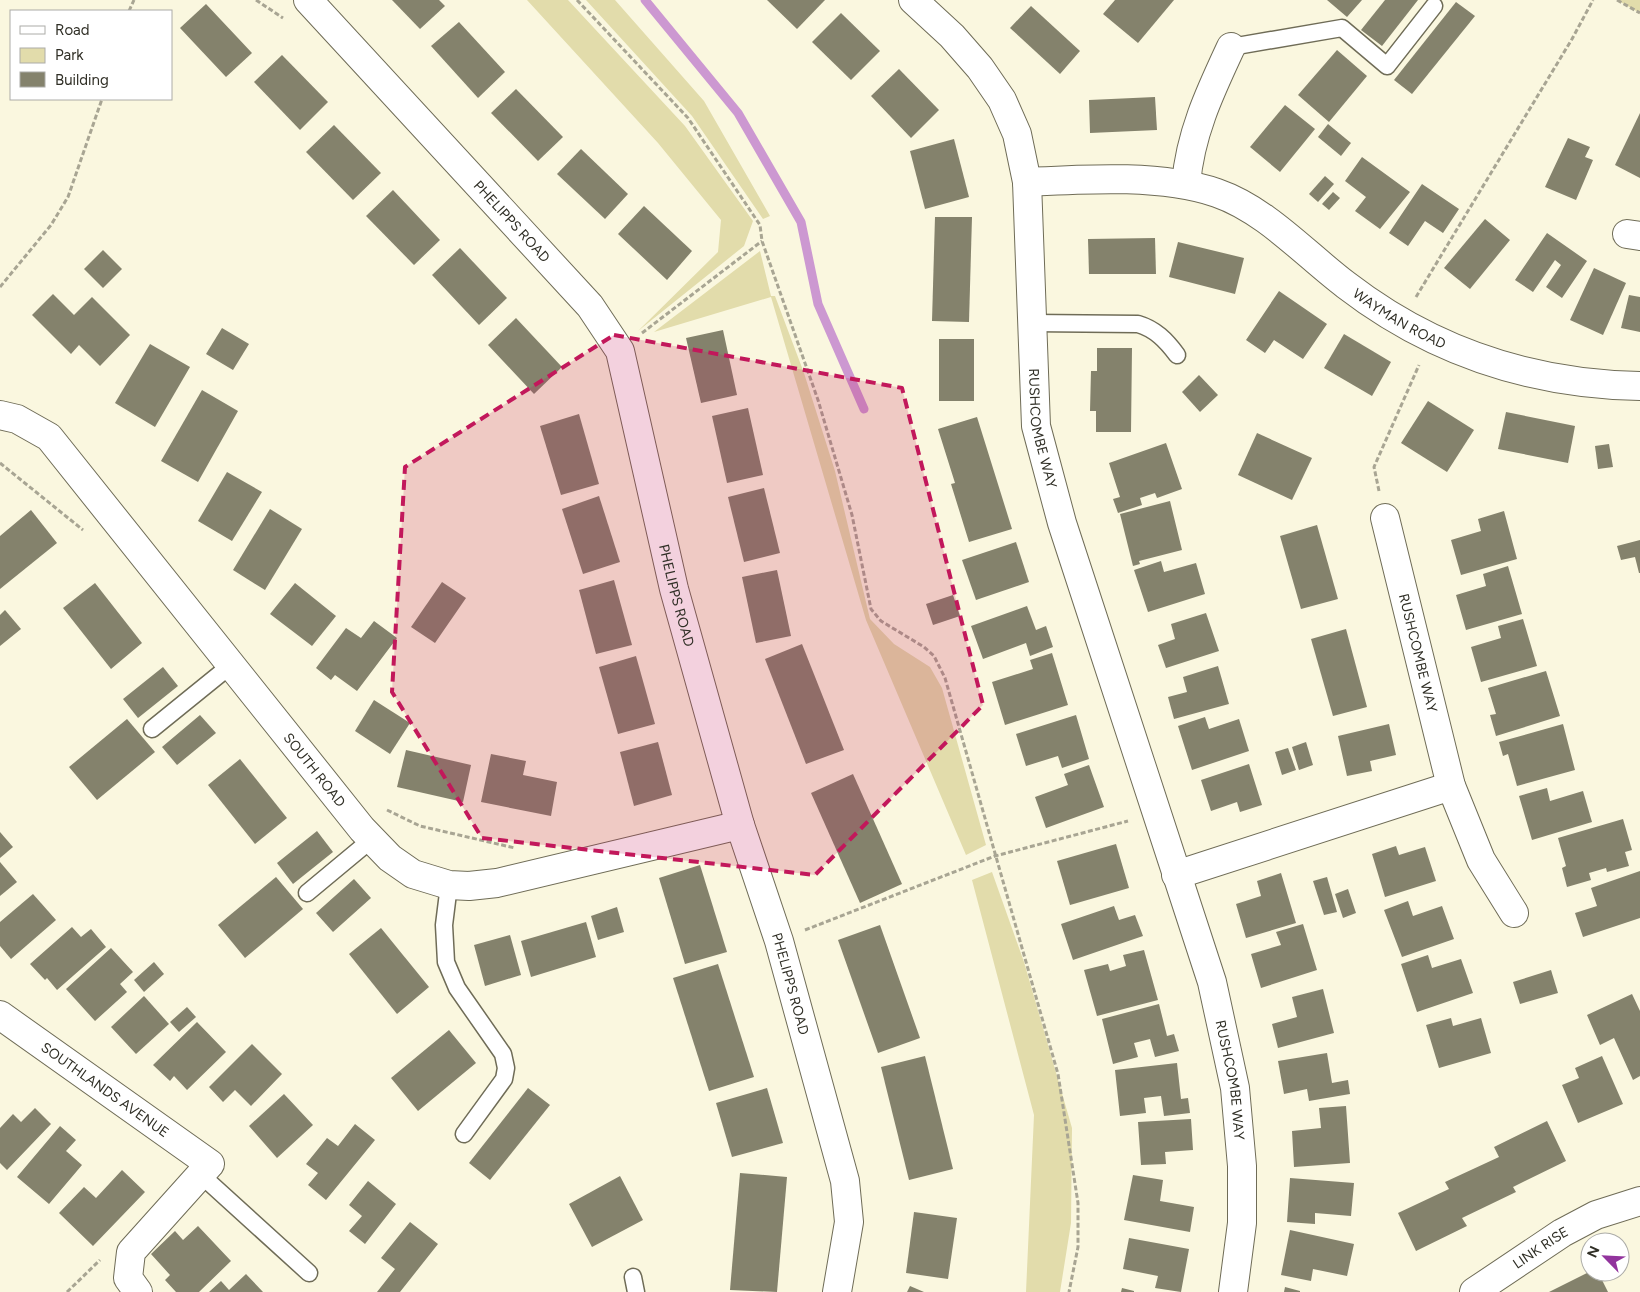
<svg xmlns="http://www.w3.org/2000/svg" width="1640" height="1292" font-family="Figtree,sans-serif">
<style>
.green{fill:#e2dcab}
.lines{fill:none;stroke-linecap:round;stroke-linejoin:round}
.stream{stroke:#cc98d1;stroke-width:9}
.building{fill:#84826c}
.lane-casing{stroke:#6f6c57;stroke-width:19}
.street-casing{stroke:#6f6c57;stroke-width:30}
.path{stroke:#a8a593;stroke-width:3;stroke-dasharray:5 2.5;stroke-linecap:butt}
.lane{stroke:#fff;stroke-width:16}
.street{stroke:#fff;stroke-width:28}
.marked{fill:#c2185b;fill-opacity:0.2;stroke:#c2185b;stroke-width:4;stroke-dasharray:10 6;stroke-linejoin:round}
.labels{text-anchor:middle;stroke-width:5;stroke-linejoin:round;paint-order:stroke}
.street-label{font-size:14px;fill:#302f26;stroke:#fff}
</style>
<rect width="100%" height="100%" fill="#faf7df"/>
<g class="green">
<polygon points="527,0 568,0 685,126 753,221 744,246 638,331 718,252 721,220 658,143"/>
<polygon points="586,0 615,0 704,101 770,216 763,219 692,116"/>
<polygon points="1617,0 1640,0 1640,13"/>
<polygon points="760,251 771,296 775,296 804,373 835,471 870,619 894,644 930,667 942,688 986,845 966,855 866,620 771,297 654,332"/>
<polygon points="992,872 1024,962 1072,1128 1071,1223 1060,1292 1026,1292 1034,1115 972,880"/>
</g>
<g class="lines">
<polyline class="stream" points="645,0 738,113 801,222 818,304 864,409"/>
</g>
<g class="building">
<polygon points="392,0 439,0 445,6 420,29"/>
<polygon points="767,0 825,0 797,29"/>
<polygon points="1115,0 1174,0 1138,43 1103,14"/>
<polygon points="1327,0 1362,0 1347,17"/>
<polygon points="1385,0 1418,0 1382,46 1361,30"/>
<polygon points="1456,2 1475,16 1412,94 1394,80"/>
<polygon points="206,4 252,53 226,77 180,28"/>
<polygon points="1031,6 1080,51 1060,74 1010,28"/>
<polygon points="841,13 880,51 851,80 812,42"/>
<polygon points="459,22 505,72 478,98 431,46"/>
<polygon points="1337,50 1367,76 1329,122 1298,95"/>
<polygon points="282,55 328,102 300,130 254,82"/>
<polygon points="899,69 939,110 911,138 871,96"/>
<polygon points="516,89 563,137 538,161 491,113"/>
<polygon points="1155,97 1157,130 1090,133 1089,100"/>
<polygon points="1285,105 1315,129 1280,172 1250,147"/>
<polygon points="1640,113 1640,178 1615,165"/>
<polygon points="1328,124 1351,143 1341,156 1318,137"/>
<polygon points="334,125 381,173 353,200 306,152"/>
<polygon points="1568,138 1590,147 1585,157 1593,160 1576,200 1545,187"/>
<polygon points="954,139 969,197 925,209 910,151"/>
<polygon points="581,149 628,194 605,219 557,174"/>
<polygon points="1362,157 1410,192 1380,229 1355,211 1366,197 1345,181"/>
<polygon points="1325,176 1334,184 1318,202 1309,194"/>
<polygon points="1422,184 1459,209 1443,233 1425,221 1408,246 1389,233"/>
<polygon points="393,190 440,240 414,265 366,216"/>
<polygon points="1333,192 1340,198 1329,210 1322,204"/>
<polygon points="644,206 692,251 667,280 618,234"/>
<polygon points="935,217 972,217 969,322 932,321"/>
<polygon points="1485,219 1510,240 1470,289 1444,268"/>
<polygon points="1547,233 1587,261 1562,298 1546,287 1561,265 1555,260 1533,292 1515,280"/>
<polygon points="1155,238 1156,274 1089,274 1088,239"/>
<polygon points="1178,242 1244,258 1235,294 1169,277"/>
<polygon points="460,248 507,298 479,325 432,275"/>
<polygon points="103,250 122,269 103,288 84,269"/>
<polygon points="1594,268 1626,283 1603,335 1570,320"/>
<polygon points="1279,291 1327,324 1303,359 1274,340 1265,353 1246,340"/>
<polygon points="53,294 74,315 92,297 130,335 100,366 79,345 71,354 32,315"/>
<polygon points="1629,295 1640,297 1640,332 1621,328"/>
<polygon points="516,318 562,367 534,394 488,345"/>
<polygon points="222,328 249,344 233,370 206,354"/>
<polygon points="723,330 737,395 701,403 686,338"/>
<polygon points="1344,334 1391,362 1372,396 1324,368"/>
<rect x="939" y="339" width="35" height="62"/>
<polygon points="150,344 190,367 155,427 115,403"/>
<polygon points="1097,348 1132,348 1131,432 1096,432 1096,411 1090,411 1091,371 1097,371"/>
<polygon points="1199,375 1218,395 1200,412 1182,392"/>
<polygon points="202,390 238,411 198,482 161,461"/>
<polygon points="1428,401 1474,430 1447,472 1401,443"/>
<polygon points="748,408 763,475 727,483 712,416"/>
<polygon points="1506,412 1575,426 1568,463 1498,449"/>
<polygon points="579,414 599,484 561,495 540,426"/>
<polygon points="977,417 1012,529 969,542 951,484 955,483 938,429"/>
<polygon points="1257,433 1312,458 1292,500 1238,475"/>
<polygon points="1166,443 1182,489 1157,498 1155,493 1140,498 1142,505 1118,513 1113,499 1120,497 1109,463"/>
<polygon points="1609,444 1613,467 1598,469 1595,446"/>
<polygon points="227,472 262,492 232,541 198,521"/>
<polygon points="764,488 780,553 744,562 728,497"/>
<polygon points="599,496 620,562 583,574 562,509"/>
<polygon points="1170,501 1182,550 1139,561 1140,564 1133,566 1120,514"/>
<polygon points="270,509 302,529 265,590 233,570"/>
<polygon points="31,510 57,543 0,589 0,536"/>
<polygon points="1504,511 1517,559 1461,575 1451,540 1481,531 1478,519"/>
<polygon points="1317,525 1338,599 1301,609 1280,536"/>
<polygon points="1640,540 1640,573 1639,573 1635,557 1621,560 1617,546"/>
<polygon points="1016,542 1029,582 976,600 962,560"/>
<polygon points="1161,561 1164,572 1196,563 1205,594 1148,612 1134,570"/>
<polygon points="1508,566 1522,614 1466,630 1456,595 1486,586 1483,574"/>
<polygon points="777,570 791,636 756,643 742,577"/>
<polygon points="614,580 632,645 596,654 579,590"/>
<polygon points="442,582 466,598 435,643 411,627"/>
<polygon points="95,583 142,643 111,669 63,608"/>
<polygon points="295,583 336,616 312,646 270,614"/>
<polygon points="953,595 960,616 933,625 926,604"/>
<polygon points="1027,606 1036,630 1046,626 1053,647 1030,656 1026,643 983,659 971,626"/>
<polygon points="5,610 21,629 0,646 0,615"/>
<polygon points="1206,613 1219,651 1166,668 1158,645 1175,639 1171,624"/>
<polygon points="1523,619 1537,666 1481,682 1471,647 1501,638 1498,626"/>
<polygon points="374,621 397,638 357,691 335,675 331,680 316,668 346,628 361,638"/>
<polygon points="1346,629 1367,707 1333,716 1311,639"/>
<polygon points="802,644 844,750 806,764 765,659"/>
<polygon points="1052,653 1068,705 1005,725 992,682 1033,669 1030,660"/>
<polygon points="636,656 655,724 618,734 599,667"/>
<polygon points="1218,666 1229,704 1174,719 1168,697 1187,692 1183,677"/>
<polygon points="163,667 178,686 138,718 123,699"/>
<polygon points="1546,671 1560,716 1496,736 1490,715 1496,714 1488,688"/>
<polygon points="374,700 410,723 390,754 355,731"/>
<polygon points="200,715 216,733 177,765 162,747"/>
<polygon points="1076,715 1089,759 1062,768 1058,756 1026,766 1016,734"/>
<polygon points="1205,717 1209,729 1239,719 1249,751 1192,770 1178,726"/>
<polygon points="127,719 155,752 97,800 69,767"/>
<polygon points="1389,724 1396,755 1370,761 1372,771 1347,776 1338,736"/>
<polygon points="1563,724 1575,770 1517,786 1508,754 1503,756 1499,742"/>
<polygon points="658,742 672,795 634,806 620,752"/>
<polygon points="1306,742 1313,765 1299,770 1292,747"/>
<polygon points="1288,748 1296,770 1282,775 1275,752"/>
<polygon points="406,750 471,765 463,802 397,787"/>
<polygon points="491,754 526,761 523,775 557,782 551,816 481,802"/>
<polygon points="240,759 287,818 255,844 208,785"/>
<polygon points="1249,764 1262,805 1240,812 1237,802 1211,811 1201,780"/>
<polygon points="1089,765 1104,807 1046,828 1035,797 1068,785 1064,774"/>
<polygon points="853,774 902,884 860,903 811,793"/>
<polygon points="1547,788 1550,801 1583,791 1592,822 1532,840 1519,796"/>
<polygon points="1623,819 1632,850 1625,852 1629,866 1607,872 1606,868 1589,873 1591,880 1567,887 1562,868 1566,866 1558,838"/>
<polygon points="317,831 333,852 293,884 277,863"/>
<polygon points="0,832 13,847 0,858"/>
<polygon points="1116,844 1129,888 1070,905 1057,861"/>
<polygon points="1396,846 1399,855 1425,847 1436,881 1385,897 1372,854"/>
<polygon points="0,862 17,882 0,896"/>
<polygon points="700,865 727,952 685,964 659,878"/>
<polygon points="1640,871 1640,918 1583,937 1575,913 1597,906 1591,888"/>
<polygon points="1281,873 1296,923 1246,938 1236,904 1261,896 1257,881"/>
<polygon points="276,877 303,909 245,958 218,925"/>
<polygon points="1327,877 1337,912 1324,915 1313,881"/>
<polygon points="354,879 371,898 333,932 316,913"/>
<polygon points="1348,889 1356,913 1343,918 1335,894"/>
<polygon points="33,894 56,920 11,959 0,946 0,922"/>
<polygon points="1408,901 1413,916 1442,906 1454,939 1402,957 1384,910"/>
<polygon points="1114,906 1119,920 1135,915 1143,936 1073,960 1061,924"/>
<polygon points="617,907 624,932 598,940 591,916"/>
<polygon points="586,922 596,957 531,977 521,941"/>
<polygon points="1303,924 1317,970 1261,988 1251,954 1281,945 1276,932"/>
<polygon points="880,925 920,1038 878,1053 838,940"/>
<polygon points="72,927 81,937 91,929 106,947 57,990 47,978 45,980 30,964"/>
<polygon points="381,928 429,987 397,1014 349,954"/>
<polygon points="510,935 521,975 485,986 474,945"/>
<polygon points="111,948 133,972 120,984 127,992 95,1021 66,989"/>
<polygon points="1144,950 1158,1000 1097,1016 1084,970 1108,964 1110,971 1126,966 1123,955"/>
<polygon points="1428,955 1432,968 1461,959 1473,993 1417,1012 1401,964"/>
<polygon points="154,962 164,974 144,992 134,980"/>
<polygon points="718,964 754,1077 709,1091 673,978"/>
<polygon points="1551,970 1558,993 1520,1004 1513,982"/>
<polygon points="1323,989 1334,1033 1278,1048 1272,1024 1297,1017 1292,997"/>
<polygon points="1632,994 1640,1011 1640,1076 1633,1080 1614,1038 1600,1045 1587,1015"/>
<polygon points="144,996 169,1024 136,1054 111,1027"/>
<polygon points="1159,1004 1167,1036 1174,1034 1179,1051 1155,1057 1150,1039 1134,1043 1138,1057 1113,1064 1102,1019"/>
<polygon points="187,1007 196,1017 179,1032 170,1022"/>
<polygon points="1451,1018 1453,1026 1481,1018 1491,1053 1439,1068 1426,1025"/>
<polygon points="197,1022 226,1052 187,1090 174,1076 170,1081 153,1065"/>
<polygon points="449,1030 476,1063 418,1111 391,1078"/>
<polygon points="252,1044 282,1074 251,1106 235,1090 223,1102 209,1087"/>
<polygon points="1327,1053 1332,1083 1348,1080 1350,1094 1309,1101 1307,1089 1284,1094 1278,1061"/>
<polygon points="925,1056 953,1169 909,1180 881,1067"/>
<polygon points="1602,1056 1623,1104 1578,1123 1562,1085 1579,1078 1575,1068"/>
<polygon points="1177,1063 1181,1099 1188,1098 1190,1113 1164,1116 1161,1096 1144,1098 1146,1113 1120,1116 1115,1070"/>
<polygon points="528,1088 550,1105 490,1180 469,1163"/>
<polygon points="767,1088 783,1143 732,1157 716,1103"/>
<polygon points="284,1094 313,1125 277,1158 249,1126"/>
<polygon points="1346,1106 1350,1163 1294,1167 1292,1131 1321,1128 1319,1108"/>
<polygon points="35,1108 51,1124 7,1170 0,1163 0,1128 13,1114 21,1122"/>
<polygon points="1191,1119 1193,1150 1165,1152 1166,1164 1141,1165 1138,1122"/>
<polygon points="1547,1121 1566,1161 1513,1187 1516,1192 1462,1218 1467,1226 1416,1251 1398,1213 1449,1189 1445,1182 1499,1157 1494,1147"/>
<polygon points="355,1124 375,1140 326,1200 308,1185 318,1173 306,1164 327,1138 338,1146"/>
<polygon points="60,1126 76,1140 66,1151 82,1165 49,1204 17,1177"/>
<polygon points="122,1170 145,1192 93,1246 59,1213 84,1187 96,1198"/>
<polygon points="740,1173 787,1177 777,1292 730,1290"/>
<polygon points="1133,1175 1163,1180 1160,1201 1194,1207 1190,1232 1124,1220"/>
<polygon points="620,1176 643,1220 592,1247 569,1204"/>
<polygon points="1290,1178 1354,1183 1351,1216 1315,1213 1315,1224 1287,1222"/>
<polygon points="368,1181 396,1204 365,1244 349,1231 362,1216 349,1205"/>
<polygon points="914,1212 957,1218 948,1279 906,1273"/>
<polygon points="410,1222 438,1244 400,1292 377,1292 395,1269 381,1258"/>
<polygon points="198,1226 231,1261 199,1292 176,1292 165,1280 170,1275 151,1254 175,1231 183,1240"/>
<polygon points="1290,1230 1354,1244 1347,1276 1313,1269 1311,1281 1281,1275"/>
<polygon points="1129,1238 1189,1249 1181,1292 1155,1288 1158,1276 1123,1269"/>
<polygon points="1589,1272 1598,1272 1608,1292 1549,1292"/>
<polygon points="246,1274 263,1292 209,1292 221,1281 229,1290"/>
<polygon points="910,1286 924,1292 907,1292"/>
<polygon points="1285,1287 1300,1291 1300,1292 1284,1292"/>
<polygon points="1122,1288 1134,1291 1134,1292 1121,1292"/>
</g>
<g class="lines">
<g class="lane-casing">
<g id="lane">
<polyline points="1231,47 1342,28 1387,66 1434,6"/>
<path d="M1031,323L1138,324C1155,329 1166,340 1177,355"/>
<polyline points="152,729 231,665"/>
<polyline points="449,885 444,925 446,962 457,988 503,1054 506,1068 504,1079 464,1134"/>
<polyline points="307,893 372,839"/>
<polyline points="200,1174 309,1273"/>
<polyline points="633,1277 636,1292"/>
</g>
</g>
<g class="street-casing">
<g id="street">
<path id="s1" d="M308,0L590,306L620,351L674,589L740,825L779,941L845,1181L849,1222L837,1292"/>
<path id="s2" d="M913,0L952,36L980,68L1002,100L1017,134L1027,182L1036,426L1062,523L1212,982L1235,1088L1242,1166V1223L1233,1292"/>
<path id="s3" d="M1027,182C1085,179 1161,174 1217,193C1266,210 1305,254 1346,285C1433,352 1530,384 1640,386"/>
<path d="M1186,184C1190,134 1210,92 1231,47"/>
<polyline points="1627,234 1640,236"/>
<path id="s4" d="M0,415L17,419L49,437L362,829L390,858L413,874L449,885L469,886L497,883L740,825"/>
<path id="s5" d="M1385,518L1451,786L1481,860L1514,913"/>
<polyline points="1176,875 1451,786"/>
<path id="s6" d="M0,1015L210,1164L131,1252L128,1278L138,1292"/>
<path id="s7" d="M1474,1292L1562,1233L1596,1215L1640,1201"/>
</g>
</g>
<g class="path">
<polyline points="256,0 283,18"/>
<polyline points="577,0 688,118 760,225 762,241 818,400 852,515 871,609 881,621 924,647 934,656 945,678 1058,1074 1078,1203 1078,1247 1069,1292"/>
<polyline points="1617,0 1640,13"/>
<polyline points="129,11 134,0"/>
<polyline points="0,287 51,225 68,197 102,99"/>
<polyline points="1416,297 1572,39 1593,0"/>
<polyline points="642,333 762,241"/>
<polyline points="0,463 83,530"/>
<polyline points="1379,491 1374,467 1419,365"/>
<polyline points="387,810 420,826 515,848"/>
<polyline points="805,930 995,856 1128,821"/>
<polyline points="67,1292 100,1260"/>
</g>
<use href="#lane" class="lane"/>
<use href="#street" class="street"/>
</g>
<path class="marked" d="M614,335L902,388L983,705L815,875L482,838L392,692L405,467Z"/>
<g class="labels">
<g class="street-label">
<text dy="5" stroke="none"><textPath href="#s1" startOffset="301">PHELIPPS ROAD</textPath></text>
<text dy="5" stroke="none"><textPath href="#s3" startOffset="414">WAYMAN ROAD</textPath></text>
<text dy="5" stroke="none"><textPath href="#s2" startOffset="468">RUSHCOMBE WAY</textPath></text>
<text dy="5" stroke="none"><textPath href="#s1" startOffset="721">PHELIPPS ROAD</textPath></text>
<text dy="5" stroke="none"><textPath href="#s5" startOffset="139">RUSHCOMBE WAY</textPath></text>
<text dy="5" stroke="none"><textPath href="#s4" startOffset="480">SOUTH ROAD</textPath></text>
<text dy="5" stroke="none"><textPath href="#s1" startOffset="1126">PHELIPPS ROAD</textPath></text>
<text dy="5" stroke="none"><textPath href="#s2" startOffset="1148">RUSHCOMBE WAY</textPath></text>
<text dy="5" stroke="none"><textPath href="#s6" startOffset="129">SOUTHLANDS AVENUE</textPath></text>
<text dy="5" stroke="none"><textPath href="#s7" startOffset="80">LINK RISE</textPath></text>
</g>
</g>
<rect x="10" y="10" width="162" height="90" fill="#ffffff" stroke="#acaca8"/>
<rect x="20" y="26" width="25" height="8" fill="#ffffff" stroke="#acaca8"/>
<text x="55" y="35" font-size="15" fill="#302f26">Road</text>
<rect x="20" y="48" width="25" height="15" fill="#e2dcab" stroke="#acaca8"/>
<text x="55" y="60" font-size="15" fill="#302f26">Park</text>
<rect x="20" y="72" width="25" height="15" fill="#84826c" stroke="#acaca8"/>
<text x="55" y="85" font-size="15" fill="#302f26">Building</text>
<g transform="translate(1605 1257) rotate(294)"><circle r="24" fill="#ffffff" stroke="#acaca8"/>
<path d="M0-4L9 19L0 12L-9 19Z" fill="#92349d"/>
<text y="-8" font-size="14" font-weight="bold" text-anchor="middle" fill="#302f26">N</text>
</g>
</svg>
